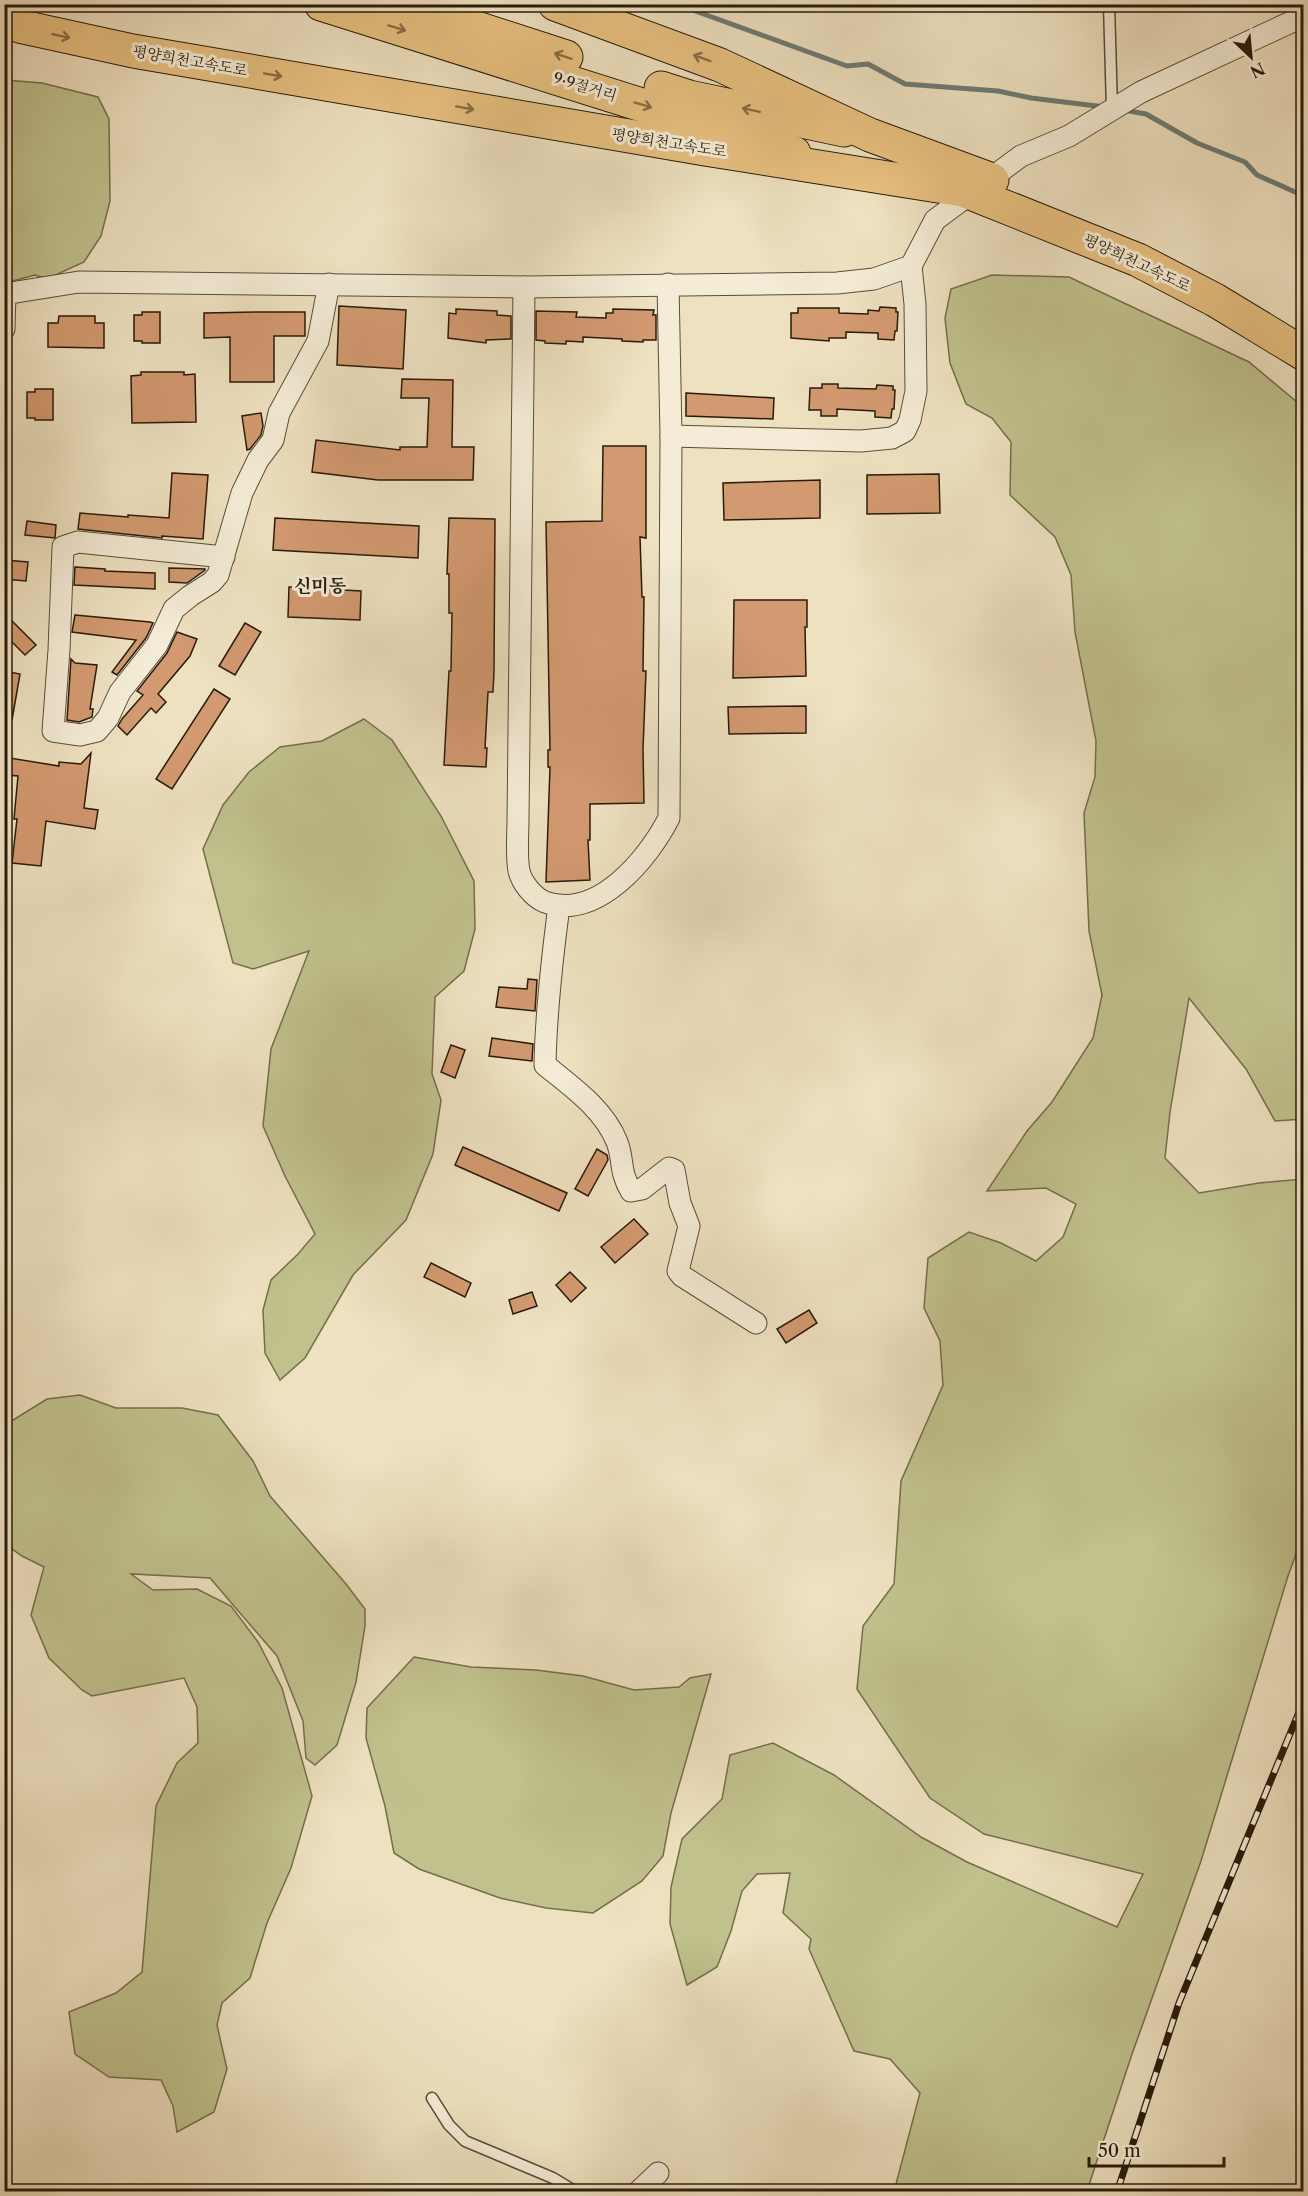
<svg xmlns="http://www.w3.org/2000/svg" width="1308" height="2196" font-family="'Libre Caslon Text','Noto Serif KR',serif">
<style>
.green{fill:#c0c18d;stroke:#746e4c;stroke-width:1.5}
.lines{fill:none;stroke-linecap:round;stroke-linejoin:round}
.stream{stroke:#6e7c74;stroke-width:5}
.building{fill:#d39970;stroke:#281b0a;stroke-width:1.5}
.service-casing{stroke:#5a4c38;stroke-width:13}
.minor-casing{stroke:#5a4c38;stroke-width:23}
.trunk-casing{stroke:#281b0a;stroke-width:35}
.motorway-casing{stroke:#281b0a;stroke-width:35}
.service{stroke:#f4ecd6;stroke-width:10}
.minor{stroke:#f4ecd6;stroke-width:21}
.trunk{stroke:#e7c080;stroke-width:33}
.motorway{stroke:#e7c080;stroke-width:33}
.rail-casing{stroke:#281b0a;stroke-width:7}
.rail{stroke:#f4ecd6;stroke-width:4.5;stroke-dasharray:14;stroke-linecap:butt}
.oneway{stroke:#886e45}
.labels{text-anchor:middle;stroke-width:6;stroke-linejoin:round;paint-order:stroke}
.street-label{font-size:15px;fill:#281b0a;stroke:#f4ecd6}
.quarter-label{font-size:18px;font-weight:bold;fill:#281b0a;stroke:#f4ecd6}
</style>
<rect width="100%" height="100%" fill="#eee1c0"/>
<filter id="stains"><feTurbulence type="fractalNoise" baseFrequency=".00333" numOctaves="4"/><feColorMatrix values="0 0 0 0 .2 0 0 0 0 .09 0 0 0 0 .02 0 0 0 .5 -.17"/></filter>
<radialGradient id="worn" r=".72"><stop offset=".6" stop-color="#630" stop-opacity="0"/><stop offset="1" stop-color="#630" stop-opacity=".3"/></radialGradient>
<g class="green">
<polygon points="5,80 42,83 98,97 109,119 110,201 101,236 84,262 47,279 35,275 5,283"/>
<polygon points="992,275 1069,277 1249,362 1303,407 1303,1119 1275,1121 1246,1069 1189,998 1170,1112 1165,1158 1199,1193 1259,1183 1303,1179 1303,1535 1288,1576 1201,1861 1131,2057 1087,2191 896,2191 895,2188 920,2093 890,2059 854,2051 809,1949 811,1939 783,1913 790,1873 757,1874 742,1891 731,1931 717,1967 687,1985 670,1924 671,1887 682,1839 722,1799 730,1755 773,1743 834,1775 921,1837 967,1862 1117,1927 1143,1874 984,1834 930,1798 857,1689 863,1626 894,1584 901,1481 943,1385 940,1341 924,1308 928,1258 969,1232 1001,1243 1036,1261 1063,1237 1076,1204 1046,1188 987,1191 1027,1131 1052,1102 1093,1038 1102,995 1089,931 1084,813 1095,777 1096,741 1075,632 1071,575 1055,537 1010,495 1011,442 992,418 966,404 950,363 945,318 951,289"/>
<polygon points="364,719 392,740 441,816 474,881 475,929 464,971 435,997 432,1074 441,1100 433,1154 406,1220 353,1275 305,1358 280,1380 265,1353 263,1310 271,1280 298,1254 315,1234 285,1176 263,1126 271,1049 309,951 253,969 233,963 203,849 223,805 249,772 280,747 322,741"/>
<polygon points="80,1395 116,1408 182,1408 218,1415 253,1461 270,1496 346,1584 365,1609 365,1626 356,1682 337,1745 315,1765 306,1758 303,1721 277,1656 210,1578 131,1574 153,1590 197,1589 231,1606 258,1642 282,1688 312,1796 291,1868 267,1923 250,1978 222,2003 217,2025 227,2069 214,2112 177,2132 173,2106 161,2080 109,2077 75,2054 69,2012 116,1993 142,1972 156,1806 177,1763 198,1743 197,1707 184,1678 92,1696 82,1690 49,1658 31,1615 44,1567 22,1556 5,1544 5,1425 47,1399"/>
<polygon points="414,1657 471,1667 536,1670 583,1676 634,1690 679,1687 690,1678 711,1674 671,1813 663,1856 642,1881 593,1913 546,1908 500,1898 419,1869 394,1853 385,1806 366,1738 367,1708"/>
</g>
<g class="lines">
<g class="stream">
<polyline points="676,4 847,66 868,64 905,84 998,91 1031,98 1105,107"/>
<polyline points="1123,110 1146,114 1197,143 1245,162 1257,175 1304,196"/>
</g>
</g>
<g class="building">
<polygon points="339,306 406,310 403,369 337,365"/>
<polygon points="880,307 896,308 896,312 898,312 897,331 895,331 894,340 878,339 878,333 846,332 846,338 829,338 829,341 791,338 791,313 798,313 798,308 839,308 839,313 868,314 868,310 879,311"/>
<polygon points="456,309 497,311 497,315 511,316 511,339 486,340 486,343 448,338 449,313 456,314"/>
<polygon points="613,309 654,310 653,315 656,315 656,340 643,340 643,342 622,341 622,339 583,337 583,342 566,341 566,344 545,343 545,341 536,340 536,311 577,312 576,317 606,318 606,313 613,313"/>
<polygon points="142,312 160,312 160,343 142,343 142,341 134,341 134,315 142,315"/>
<polygon points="261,312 305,312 305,336 274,336 274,382 230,382 230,337 204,338 204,313"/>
<polygon points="59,316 95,316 95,323 104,323 104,348 48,347 48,323 58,323"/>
<polygon points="141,372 184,372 184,375 195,374 196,422 132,423 131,376 141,375"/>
<polygon points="402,379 453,380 452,447 474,447 473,480 378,480 312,472 316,440 400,450 400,447 427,447 429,398 401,398"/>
<polygon points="822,384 838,384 838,388 876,389 877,385 893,386 893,390 895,390 894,409 892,409 891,418 875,417 875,411 837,409 837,416 821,416 821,410 809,410 810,388 822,388"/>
<polygon points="35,389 53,389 53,420 35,420 35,418 27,418 27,392 35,392"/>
<polygon points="686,393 774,398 773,419 686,416"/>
<polygon points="261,413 263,426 261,435 250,449 247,450 242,416"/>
<polygon points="603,446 646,446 646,538 640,537 642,597 644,597 643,671 646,671 643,749 644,803 590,804 590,840 588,840 590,880 546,882 550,767 548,767 548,750 550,750 546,522 602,521"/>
<polygon points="172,473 208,475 203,539 162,536 162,538 78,529 80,513 128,517 128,515 169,518"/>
<polygon points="939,474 940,513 867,514 867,475"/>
<polygon points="820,480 820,518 724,520 723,483"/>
<polygon points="275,518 419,526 418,558 273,550"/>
<polygon points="449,518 495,519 494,672 493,692 488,692 485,748 487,748 486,767 444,765 449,671 451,671 452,613 449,613 449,574 447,574"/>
<polygon points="27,521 56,525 55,538 25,535"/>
<polygon points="4,560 28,562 26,581 4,579"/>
<polygon points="75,567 105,569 105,571 155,573 155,589 74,585"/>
<polygon points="169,568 205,569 205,570 187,583 169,582"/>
<polygon points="289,587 361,591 360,620 288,617"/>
<polygon points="734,600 807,600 807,627 805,627 806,676 733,678"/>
<polygon points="4,613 36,645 25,655 4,634"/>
<polygon points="75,615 150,622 153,623 146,638 117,675 112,672 136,640 72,632"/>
<polygon points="245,623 261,632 235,675 219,666"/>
<polygon points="177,632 197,639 190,656 158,694 166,702 156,713 151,708 127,735 118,726 122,719 143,695 137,691 167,653"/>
<polygon points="71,659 75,663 97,665 90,709 93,709 92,717 79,722 67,720"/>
<polygon points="4,671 20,674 12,720 4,720"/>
<polygon points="214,689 230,699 172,789 156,779"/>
<polygon points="806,706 806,733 729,734 728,707"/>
<polygon points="91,753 84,808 98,810 95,829 46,821 41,866 12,863 17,819 14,819 18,776 7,775 10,758 59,766 59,762 81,764"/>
<polygon points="528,979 537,980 535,1011 496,1007 499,987 527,989"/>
<polygon points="492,1038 533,1044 532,1061 489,1056"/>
<polygon points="451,1045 465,1050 455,1078 441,1072"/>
<polygon points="463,1147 567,1193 559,1211 455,1165"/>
<polygon points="597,1149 607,1155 608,1160 588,1196 575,1189"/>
<polygon points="634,1219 648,1234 615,1263 601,1247"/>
<polygon points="431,1263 471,1283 465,1297 424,1277"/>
<polygon points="570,1272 586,1288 571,1302 556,1285"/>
<polygon points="532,1292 537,1306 513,1314 509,1300"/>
<polygon points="809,1310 817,1323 786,1343 777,1329"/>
</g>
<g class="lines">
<g class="service-casing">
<g id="service">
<polyline points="1109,4 1112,109"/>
<polyline points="432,2098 449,2125 465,2141 553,2178 576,2192"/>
</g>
</g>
<g class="minor-casing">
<g id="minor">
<path d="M524,287L518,819C518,836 516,855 519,871C522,883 533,897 545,902C597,921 648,859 669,818L671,436L668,284"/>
<polyline points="4,294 79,282 524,287 837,283 874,279 911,266 935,220 1021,156 1069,136 1141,92 1304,16"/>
<polyline points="4,329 5,294"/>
<polyline points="671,436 861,441 892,438 905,431 910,420 916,391 915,304 911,266"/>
<polyline points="224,557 78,542 63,547 59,650 53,731 80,735 97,731 108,718 120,692 157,645 174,609 190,596 212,582 218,575 242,493 258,460 273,440 279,413 318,341 329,284"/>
<path d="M559,906C552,959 546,1011 545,1065C572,1087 604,1109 617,1142C624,1160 619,1171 631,1191L642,1189L669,1168L674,1170L680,1203L689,1226L678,1271L682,1276L756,1323"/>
<polyline points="638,2192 658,2173"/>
</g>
</g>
<g class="trunk-casing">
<g id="trunk">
<polyline points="321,4 794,153"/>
<polyline points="403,4 566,57"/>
<polyline points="661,88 689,97 844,130"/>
</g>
</g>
<g class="motorway-casing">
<g id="motorway">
<polyline points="555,4 720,65 870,135 992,180"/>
<polyline points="4,21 23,27 133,51 705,149 963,190 1138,260 1215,300 1304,354"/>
</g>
</g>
<use href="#service" class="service"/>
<use href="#minor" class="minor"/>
<use href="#trunk" class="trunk"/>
<use href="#motorway" class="motorway"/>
<g class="rail-casing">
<polyline id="rail" points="1117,2192 1179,2003 1304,1700"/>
</g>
<use href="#rail" class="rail"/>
</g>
<defs><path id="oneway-shaft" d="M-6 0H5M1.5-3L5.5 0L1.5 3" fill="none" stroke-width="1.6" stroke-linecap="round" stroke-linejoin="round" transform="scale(1.5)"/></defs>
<g class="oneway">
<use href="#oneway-shaft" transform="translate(397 28) rotate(17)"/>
<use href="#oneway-shaft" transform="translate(61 36) rotate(12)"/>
<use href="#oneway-shaft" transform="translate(563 56) rotate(-162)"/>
<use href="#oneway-shaft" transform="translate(702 58) rotate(-160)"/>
<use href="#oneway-shaft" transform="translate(273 75) rotate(10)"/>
<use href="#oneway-shaft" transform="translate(643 105) rotate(17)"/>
<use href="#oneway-shaft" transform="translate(465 108) rotate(10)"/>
<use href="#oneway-shaft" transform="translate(751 110) rotate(-168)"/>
</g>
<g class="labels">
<g class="street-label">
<text transform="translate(190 61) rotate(10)" y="5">평양희천고속도로</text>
<text transform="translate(585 87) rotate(17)" y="5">9·9절거리</text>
<text transform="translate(669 143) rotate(9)" y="5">평양희천고속도로</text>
<text transform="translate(1137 263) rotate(25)" y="5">평양희천고속도로</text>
</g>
<g class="quarter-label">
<text x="320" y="592">신미동</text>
</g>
</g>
<rect width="1308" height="2196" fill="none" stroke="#eee1c0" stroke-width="24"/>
<rect x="6" y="6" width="1296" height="2184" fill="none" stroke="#281b0a" stroke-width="3"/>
<rect x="12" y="12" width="1284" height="2172" fill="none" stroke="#281b0a" stroke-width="1.5"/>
<g transform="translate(1251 57) rotate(154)" stroke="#f4ecd6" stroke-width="4.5" paint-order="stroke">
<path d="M0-4.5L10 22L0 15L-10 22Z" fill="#281b0a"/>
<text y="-9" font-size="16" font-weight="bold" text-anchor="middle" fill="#281b0a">N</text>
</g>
<path d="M1089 2157v9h135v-9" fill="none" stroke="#281b0a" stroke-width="3"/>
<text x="1098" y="2157" font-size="18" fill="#281b0a" stroke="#f4ecd6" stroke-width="4.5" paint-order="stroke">50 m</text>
<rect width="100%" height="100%" filter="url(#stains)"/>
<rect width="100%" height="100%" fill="url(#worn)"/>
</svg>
